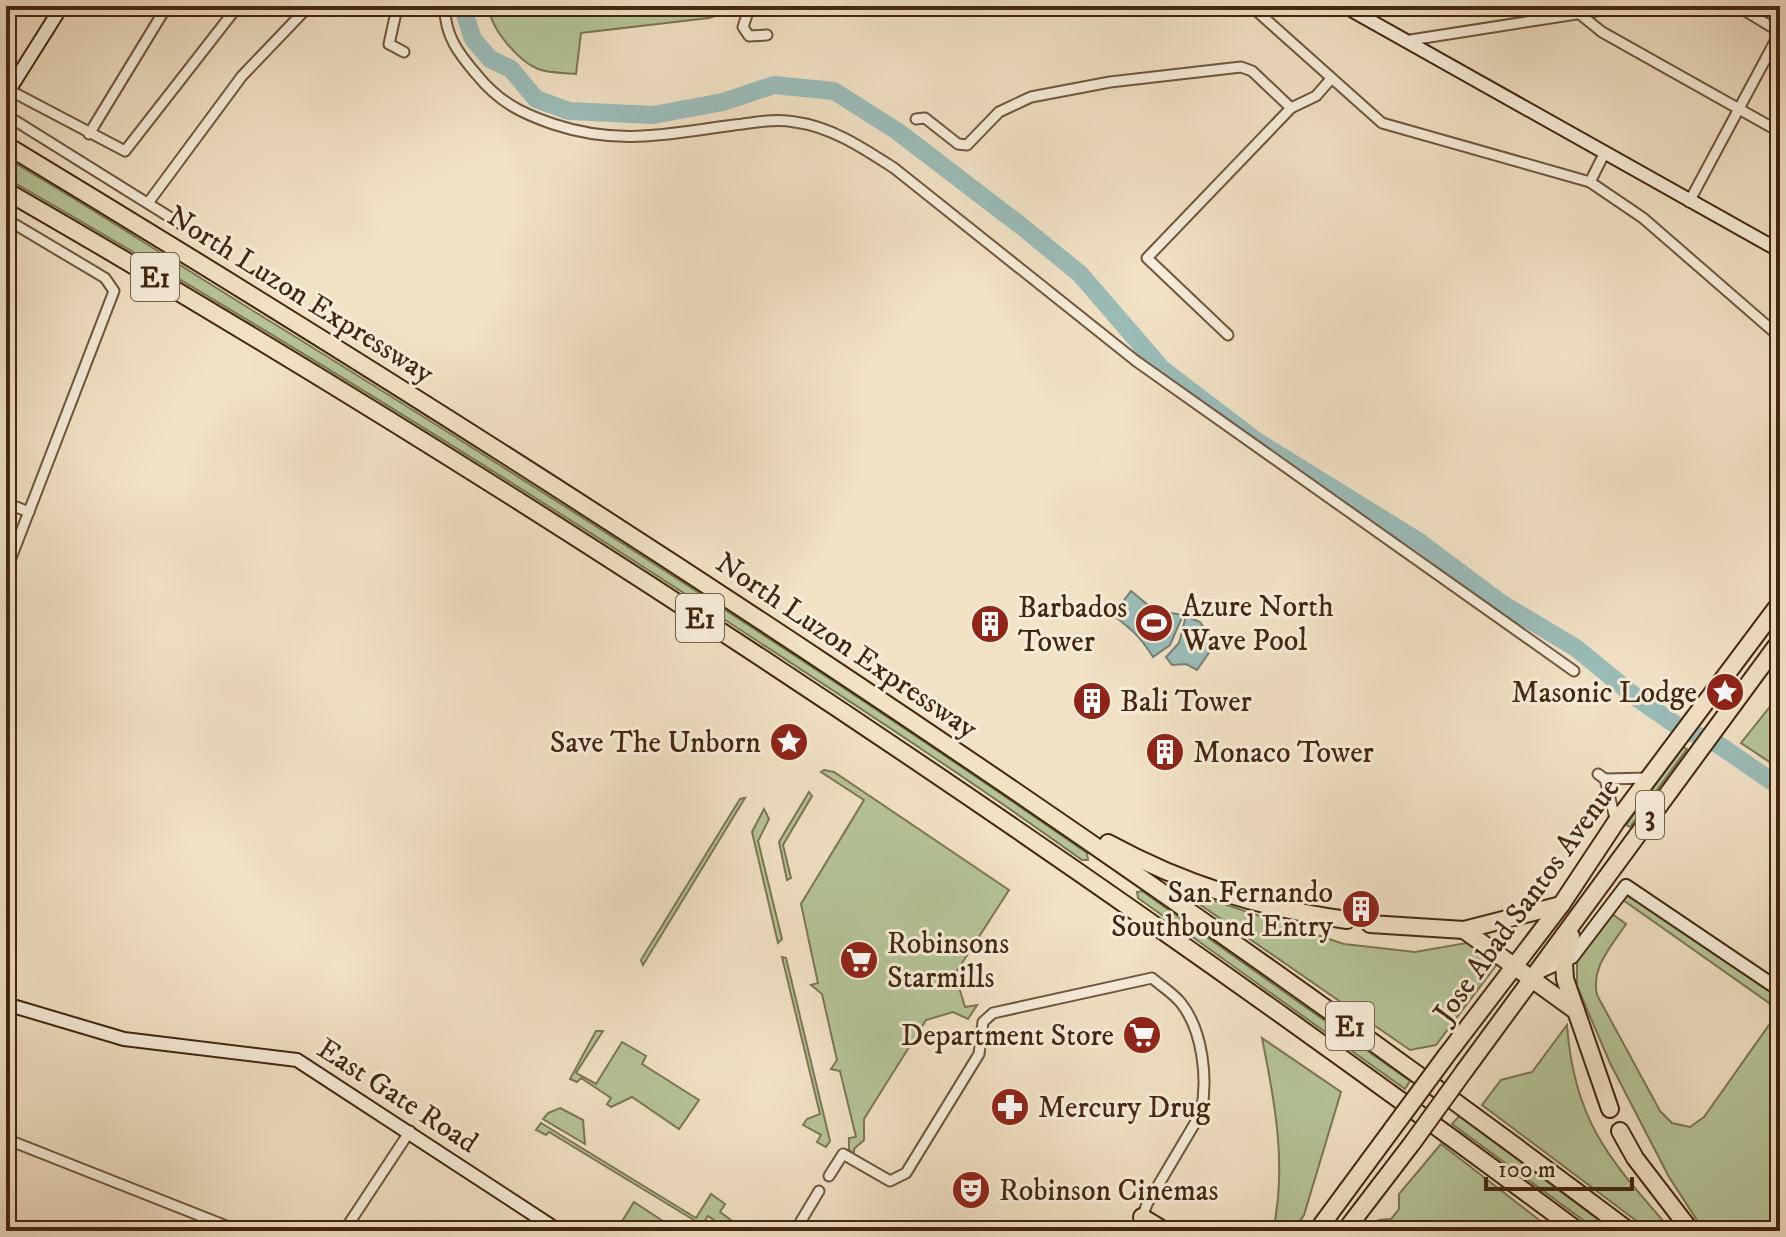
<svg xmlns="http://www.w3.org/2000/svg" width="1786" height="1237" font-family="'IM FELL DW Pica',serif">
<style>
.green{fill:#b5c498;stroke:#7c7654;stroke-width:2}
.water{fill:#9bbcb8;stroke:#778075;stroke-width:2}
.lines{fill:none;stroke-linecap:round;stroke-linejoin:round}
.river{stroke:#9bbcb8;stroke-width:18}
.street-casing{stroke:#6e563d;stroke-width:13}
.secondary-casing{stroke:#422710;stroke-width:16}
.highway-casing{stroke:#422710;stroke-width:20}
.street{stroke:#f6ecd9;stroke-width:9}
.secondary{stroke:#f6ecd9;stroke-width:12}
.highway{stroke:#f1e1c5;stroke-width:16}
.highway-bridge-casing{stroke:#422710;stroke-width:20;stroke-linecap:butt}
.highway-bridge{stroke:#f1e1c5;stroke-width:16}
.labels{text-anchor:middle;stroke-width:6;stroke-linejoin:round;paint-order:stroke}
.shield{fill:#f6ecd9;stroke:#78624c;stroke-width:2}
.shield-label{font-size:28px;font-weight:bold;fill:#422710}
.street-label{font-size:30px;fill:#422710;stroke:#f6ecd9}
.poi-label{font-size:30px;fill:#422710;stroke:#f6ecd9;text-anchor:start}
</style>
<rect width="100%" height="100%" fill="#f1e1c5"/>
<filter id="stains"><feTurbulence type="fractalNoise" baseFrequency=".0025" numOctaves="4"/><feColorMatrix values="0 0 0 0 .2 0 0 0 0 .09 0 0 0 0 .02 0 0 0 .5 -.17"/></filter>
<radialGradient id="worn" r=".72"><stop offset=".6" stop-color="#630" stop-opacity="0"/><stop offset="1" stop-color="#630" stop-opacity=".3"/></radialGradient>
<g class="green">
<path d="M489,6H744L709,18L581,33L576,74C564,73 549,73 538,69C518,61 489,27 489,6Z"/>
<path d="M6,158C101,213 192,274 286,331C557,499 825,671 1087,853L1088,860H1082C961,773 835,692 710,610C479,460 245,315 6,178Z"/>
<polygon points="1780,694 1780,769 1741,743"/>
<polygon points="1683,747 1687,749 1630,827 1626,825"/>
<polygon points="824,770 834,772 1009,890 955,974 965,1007 977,1005 968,1019 953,1012 926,1020 864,1119 864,1140 854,1149 854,1153 849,1150 849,1138 856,1137 840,1071 831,1069 837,1060 822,994 811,985 818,983 801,904 864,800 821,772"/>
<polygon points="809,792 812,796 783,845 791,878 787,880 779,842"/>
<polygon points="745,798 643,965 641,960 740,799"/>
<polygon points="764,809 769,819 758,841 782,939 778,943 752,832"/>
<polygon points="1142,891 1410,1081 1405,1089 1138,898 1137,892"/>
<path d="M1628,893L1780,997V1231H1704L1669,1177L1610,1063L1577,986V960L1612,914L1626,924C1611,947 1591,967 1597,995L1660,1111L1672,1123L1690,1127L1704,1117L1776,1015L1769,1003L1623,900Z"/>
<polygon points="1192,899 1215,901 1344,944 1415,952 1472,942 1498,963 1436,1045 1410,1050"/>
<polygon points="782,957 786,958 830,1141 826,1147 817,1142 821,1135 803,1125 807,1119 820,1114"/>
<path d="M1567,1025C1574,1123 1611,1161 1672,1231H1650L1482,1105L1501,1080L1532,1072Z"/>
<polygon points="596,1031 603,1031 576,1073 596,1084 622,1042 646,1056 642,1064 699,1100 679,1129 632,1097 611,1107 607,1104 611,1098 581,1078 577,1082 570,1079"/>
<path d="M1262,1038L1341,1092L1304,1215L1293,1231H1273C1287,1167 1275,1102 1262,1038Z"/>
<polygon points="560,1108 583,1120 585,1144 543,1119 548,1113"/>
<polygon points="1459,1116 1614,1231 1598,1231 1452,1124"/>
<polygon points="541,1123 696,1218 711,1194 725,1204 720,1212 731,1220 725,1228 708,1216 702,1225 549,1132 546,1135 536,1130"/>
<polygon points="1441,1144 1552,1230 1553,1231 1371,1231 1379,1220 1391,1219 1399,1209 1399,1194"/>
<polygon points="634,1202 678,1231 616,1231"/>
</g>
<g class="water">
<path d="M1131,591L1154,610L1183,615L1170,645L1153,657C1140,636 1131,629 1113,615Z"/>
<polygon points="1186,616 1200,622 1215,644 1197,670 1186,664 1172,665 1166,657 1179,643"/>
</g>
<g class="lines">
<polyline class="river" points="462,6 473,39 490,59 511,69 536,99 569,111 653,115 723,102 774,85 834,91 897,131 1020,225 1080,274 1162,369 1255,440 1418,541 1501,603 1576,648 1637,698 1679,727 1719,745 1780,787"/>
<g class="street-casing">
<g id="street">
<polyline points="391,6 395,17 389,44 404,52"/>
<path d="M445,6C444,35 459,54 477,75C499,102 521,113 553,124C619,146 667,134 734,125C754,123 774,118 795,122C832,127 863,148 894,168L1136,361L1574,671"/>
<polyline points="755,6 748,12 743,27 749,36 767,35"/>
<polyline points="1251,6 1382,123 1590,182 1643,218 1780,337"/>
<polyline points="1737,6 1780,32"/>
<polyline points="1581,15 1602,32 1780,132"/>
<polyline points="1404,41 1628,6"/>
<polyline points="9,90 125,151 238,6"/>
<polyline points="6,115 184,226"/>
<polyline points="916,119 925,118 958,144 967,145 999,112 1031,97 1110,82 1241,67 1252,71 1291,108"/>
<polyline points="89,134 167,6"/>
<polyline points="1590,182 1605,152"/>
<polyline points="1689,202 1780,32"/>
<polyline points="148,203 242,76 309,6"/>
<polyline points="6,219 105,278 114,291 6,571"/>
<polyline points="1228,335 1147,258 1291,108 1316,96 1330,80"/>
<polyline points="6,503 29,512"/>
<polyline points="1598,774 1605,779 1616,822"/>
<polyline points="1605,779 1649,778"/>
<polyline points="6,1139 239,1231"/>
<path d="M829,1176L843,1154L890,1181L906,1173L979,1054L983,1022L993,1013L1152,978C1161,986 1173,993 1181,1003C1203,1031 1208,1079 1201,1113L1147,1204L1137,1231"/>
<polyline points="344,1231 410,1131"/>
<polyline points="795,1231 819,1191"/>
</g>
</g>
<g class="secondary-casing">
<g id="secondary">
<polyline points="1344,6 1780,251"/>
<polyline points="6,95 62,6"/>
<polyline points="1541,971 1572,957 1626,886 1780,990"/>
<polyline points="6,1004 124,1039 297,1060 559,1231"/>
</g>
</g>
<g class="highway-casing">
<g id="highway">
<path d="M6,145C563,482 1109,839 1629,1231"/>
<path d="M6,191C551,505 1074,856 1578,1231"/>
<path d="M1108,843C1185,885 1261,908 1347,920"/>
<polyline points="1370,924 1464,930 1561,905"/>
<polyline points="1464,930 1576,1011"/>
<polyline points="1571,936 1564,964 1565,979 1610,1109"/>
<polyline points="1446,1056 1561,905 1616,822 1780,603"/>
<polyline points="1465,1070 1780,641"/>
<polyline points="1620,1131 1635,1158 1691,1231"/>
<polyline points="1142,1217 1165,1231"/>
<polyline points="1317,1231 1393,1128"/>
<polyline points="1345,1231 1413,1142"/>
</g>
</g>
<use href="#street" class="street"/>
<use href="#secondary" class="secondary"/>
<use href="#highway" class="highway"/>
<g class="highway-bridge-casing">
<g id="highway-bridge">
<polyline points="1393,1128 1446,1056"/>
<polyline points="1413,1142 1465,1070"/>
</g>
</g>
<use href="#highway-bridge" class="highway-bridge"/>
</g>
<defs>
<g id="stadium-disc" transform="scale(2)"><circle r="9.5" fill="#8f2418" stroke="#f6ecd9"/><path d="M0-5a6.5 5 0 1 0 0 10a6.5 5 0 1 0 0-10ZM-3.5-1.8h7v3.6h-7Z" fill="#fff"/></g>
<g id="building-disc" transform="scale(2)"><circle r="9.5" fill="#8f2418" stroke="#f6ecd9"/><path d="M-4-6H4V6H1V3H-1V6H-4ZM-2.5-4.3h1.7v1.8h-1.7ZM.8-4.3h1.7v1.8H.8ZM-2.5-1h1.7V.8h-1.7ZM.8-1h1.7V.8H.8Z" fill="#fff"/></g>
<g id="sight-disc" transform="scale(2)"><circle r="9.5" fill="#8f2418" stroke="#f6ecd9"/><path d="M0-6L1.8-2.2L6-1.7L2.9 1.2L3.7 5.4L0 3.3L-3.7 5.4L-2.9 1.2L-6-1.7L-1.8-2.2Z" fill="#fff"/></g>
<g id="supermarket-disc" transform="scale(2)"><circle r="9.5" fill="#8f2418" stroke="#f6ecd9"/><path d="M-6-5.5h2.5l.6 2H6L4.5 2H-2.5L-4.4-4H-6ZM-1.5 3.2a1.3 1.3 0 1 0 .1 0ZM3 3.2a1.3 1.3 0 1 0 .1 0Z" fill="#fff"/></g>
<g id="pharmacy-disc" transform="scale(2)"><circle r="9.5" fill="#8f2418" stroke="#f6ecd9"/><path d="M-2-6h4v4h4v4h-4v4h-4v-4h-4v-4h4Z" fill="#fff"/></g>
<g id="theatre-disc" transform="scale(2)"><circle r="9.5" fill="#8f2418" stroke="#f6ecd9"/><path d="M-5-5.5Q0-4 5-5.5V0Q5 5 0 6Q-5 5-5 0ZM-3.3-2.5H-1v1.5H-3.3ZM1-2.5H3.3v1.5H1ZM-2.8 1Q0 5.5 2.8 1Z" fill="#fff"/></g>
</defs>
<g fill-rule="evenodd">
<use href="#stadium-disc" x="1154" y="623"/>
<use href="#building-disc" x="990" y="624"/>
<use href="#sight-disc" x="1725" y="692"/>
<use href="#building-disc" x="1092" y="701"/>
<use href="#sight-disc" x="789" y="742"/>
<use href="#building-disc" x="1165" y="752"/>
<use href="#building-disc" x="1361" y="909"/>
<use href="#supermarket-disc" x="859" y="960"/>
<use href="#supermarket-disc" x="1142" y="1035"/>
<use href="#pharmacy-disc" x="1010" y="1107"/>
<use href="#theatre-disc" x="971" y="1190"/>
</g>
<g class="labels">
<g class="shield">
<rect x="131" y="253" width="48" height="48" rx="6"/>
<rect x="676" y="594" width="48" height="48" rx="6"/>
<rect x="1636" y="791" width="28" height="48" rx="6"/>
<rect x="1326" y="1002" width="48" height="48" rx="6"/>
</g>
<g class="shield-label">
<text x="155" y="287">E1</text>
<text x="700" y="628">E1</text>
<text x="1650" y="825">3</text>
<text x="1350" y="1036">E1</text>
</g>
<g class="street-label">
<text transform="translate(301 294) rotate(32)" y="10">North Luzon Expressway</text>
<text transform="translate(847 645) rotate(34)" y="10">North Luzon Expressway</text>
<text transform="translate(1526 900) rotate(-54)" y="10">Jose Abad Santos Avenue</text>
<text transform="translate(398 1095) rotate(33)" y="10">East Gate Road</text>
</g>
<g class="poi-label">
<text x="1182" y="616">Azure North<tspan x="1182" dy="34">Wave Pool</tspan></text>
<text x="1018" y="617">Barbados<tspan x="1018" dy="34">Tower</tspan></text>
<text x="1697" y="702" text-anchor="end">Masonic Lodge</text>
<text x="1120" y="711">Bali Tower</text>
<text x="761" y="752" text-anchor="end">Save The Unborn</text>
<text x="1193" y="762">Monaco Tower</text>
<text x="1333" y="902" text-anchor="end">San Fernando<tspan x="1333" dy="34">Southbound Entry</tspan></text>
<text x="887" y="953">Robinsons<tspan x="887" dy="34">Starmills</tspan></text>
<text x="1114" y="1045" text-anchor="end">Department Store</text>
<text x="1038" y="1117">Mercury Drug</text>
<text x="999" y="1200">Robinson Cinemas</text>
</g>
</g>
<rect width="1786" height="1237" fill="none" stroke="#f1e1c5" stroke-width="32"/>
<rect x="8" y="8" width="1770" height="1221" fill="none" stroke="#422710" stroke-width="4"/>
<rect x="16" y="16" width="1754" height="1205" fill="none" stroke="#422710" stroke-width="2"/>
<path d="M1486 1177v12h146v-12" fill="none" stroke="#422710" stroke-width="4"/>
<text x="1498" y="1177" font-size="24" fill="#422710" stroke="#f6ecd9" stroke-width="6" paint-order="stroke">100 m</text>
<rect width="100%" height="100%" filter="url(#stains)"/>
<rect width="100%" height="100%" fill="url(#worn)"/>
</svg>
